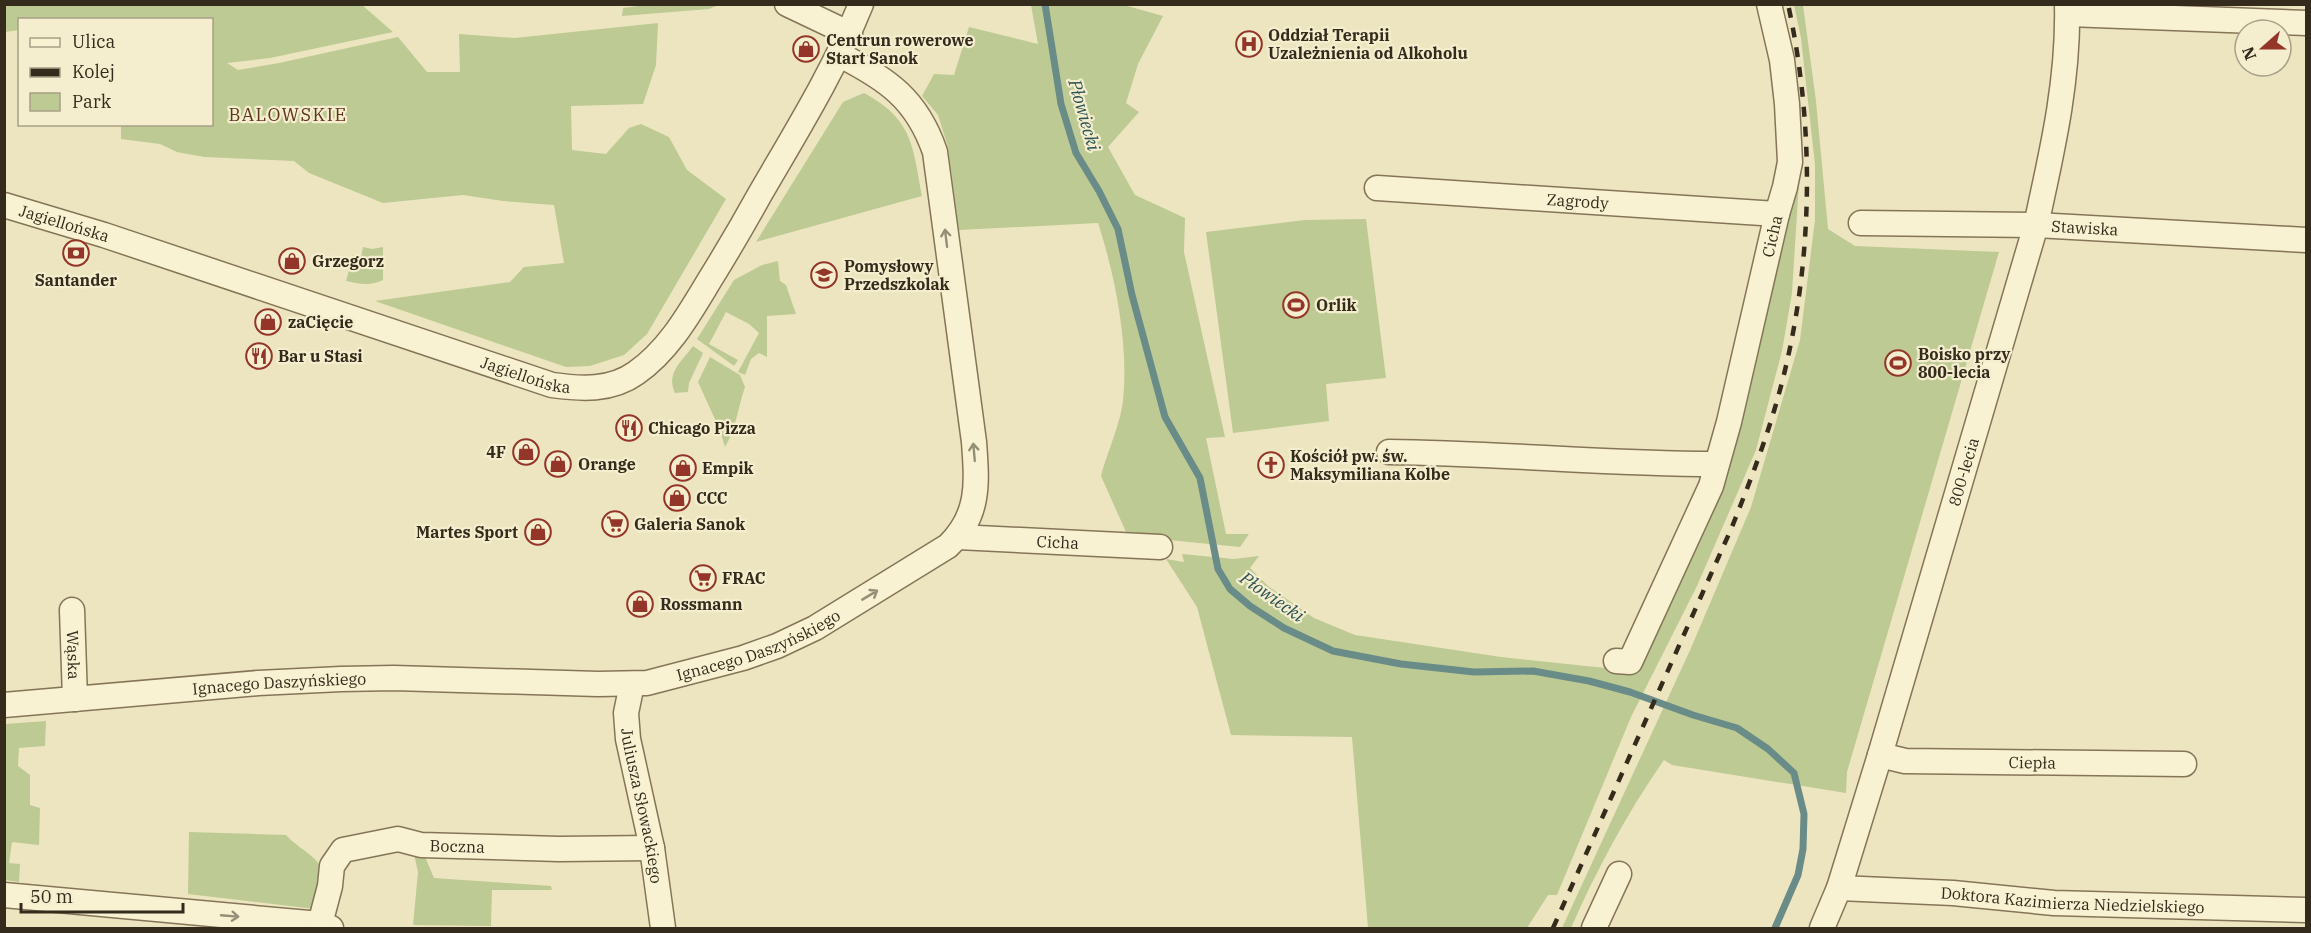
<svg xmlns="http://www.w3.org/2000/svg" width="2311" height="933" font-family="'IBM Plex Serif',serif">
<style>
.green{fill:#bdca94}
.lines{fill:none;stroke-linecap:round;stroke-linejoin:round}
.stream{stroke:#6a8c88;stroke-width:7}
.minor-casing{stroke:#857558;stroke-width:27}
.minor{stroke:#f8f1d2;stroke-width:24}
.rail{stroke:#352b1c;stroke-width:4.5;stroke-dasharray:10 10;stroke-linecap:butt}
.oneway{stroke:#968e77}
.labels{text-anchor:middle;stroke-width:4.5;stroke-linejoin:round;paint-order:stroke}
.poi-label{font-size:16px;font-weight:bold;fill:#352b1c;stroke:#f4eece;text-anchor:start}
.street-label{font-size:16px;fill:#352b1c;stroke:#f4eece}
.neighbourhood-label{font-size:18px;letter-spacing:1.5px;fill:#60331c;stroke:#f4eece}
.water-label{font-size:18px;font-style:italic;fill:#2b5254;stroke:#f4eece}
</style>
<rect width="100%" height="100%" fill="#ede5bf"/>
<g class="green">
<polygon points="4,5 362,5 393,32 270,58 227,63 238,70 279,63 398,37 427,72 460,72 459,34 515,38 658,23 656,65 643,104 571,106 572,150 606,154 629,128 641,124 669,137 687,170 726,199 647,334 624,355 590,366 566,367 375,301 510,282 524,267 564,263 554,205 503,201 463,195 383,203 309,173 294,161 204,157 177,152 160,144 121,139 121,125 212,124 212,20 20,20 19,30 5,32"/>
<polygon points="645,5 645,4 719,5 709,9 622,16 623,8"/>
<path d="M1031,5H1124L1163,16L1138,64L1126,103L1139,112L1108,147L1135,195L1185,218L1184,252L1225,437L1206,438L1226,534H1249L1240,547L1159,539L1126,532L1101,476C1107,453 1121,422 1123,400C1129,345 1115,275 1098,223L959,230L948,147L938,115L922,96L934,74L954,75L969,27L1038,44Z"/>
<path d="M1794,5H1803L1816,101L1828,229L1855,246L1999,252L1847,772L1846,793L1672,765L1664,760C1627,813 1597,869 1571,928H1562L1691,648L1751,507L1800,340L1815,220V165L1801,38Z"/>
<path d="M864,93C913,119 913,147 922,196L756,242L843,102Z"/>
<polygon points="1796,179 1799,182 1792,293 1782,351 1756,450 1697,586 1631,717 1557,895 1548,895 1527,928 1368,928 1352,737 1231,735 1197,607 1166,559 1184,562 1182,554 1234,559 1259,556 1250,568 1268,586 1314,618 1355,635 1501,657 1605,668 1633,674 1705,521"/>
<polygon points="1366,219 1386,378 1326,384 1329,421 1233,433 1206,232 1305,220"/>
<path d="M363,247L372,249L383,247V280C372,286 358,284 346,281L353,255L361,257Z"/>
<polygon points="778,261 780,281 786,285 796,314 767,316 767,357 759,353 751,359 745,375 738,372 759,333 749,324 726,312 709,344 738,360 734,366 697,339 734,280 762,265"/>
<path d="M693,346L703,353L689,383L688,392L675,393C666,372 681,363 693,346Z"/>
<path d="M710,357L740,375L745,387C738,407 736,429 725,447L720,430L698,382Z"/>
<polygon points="46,721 45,746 19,748 18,766 30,775 30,805 40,808 39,845 12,842 9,863 20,864 19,882 5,880 5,724"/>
<path d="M189,832L286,835C297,848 325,860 323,876C322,887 318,898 315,909L188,894Z"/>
<polygon points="413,850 425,857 434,878 551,886 552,890 492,890 491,926 413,925 418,872"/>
</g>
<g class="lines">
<polyline class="stream" points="1045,4 1061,104 1076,153 1099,191 1118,229 1132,295 1165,417 1200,478 1218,569 1230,589 1250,606 1284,628 1333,651 1401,664 1474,672 1533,671 1589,681 1630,692 1693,715 1737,728 1768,749 1794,773 1804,814 1803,849 1798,875 1775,928"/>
<g class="minor-casing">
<g id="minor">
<polyline points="787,4 850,34"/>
<polyline points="2068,14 2306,23"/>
<path id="s1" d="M1377,188L1777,214"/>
<path id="s2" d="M4,205L104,235L552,385C581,389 611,391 636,373C669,350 689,314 709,281C727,252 744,223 760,194C796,132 834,71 861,4"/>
<path id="s3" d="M1861,223L2036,225L2306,240"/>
<path d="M1389,452C1498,453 1607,464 1716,464"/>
<path id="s4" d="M958,537L1160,547"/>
<path id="s5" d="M72,610L75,699"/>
<path id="s6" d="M1616,661L1630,662L1711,486L1729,422L1777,214L1785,187L1790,162L1787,104L1782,60L1769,4"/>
<path id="s7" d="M632,684L626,713L628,739L652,848L663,928"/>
<path id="s8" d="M4,705L258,683L341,679L394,678L598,684L647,683L743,658L777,646L815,628L948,546C980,515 977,483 974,442L935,152C917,99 887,79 840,55"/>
<path id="s9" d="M1880,755L1905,761L2184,764"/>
<path id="s10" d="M1839,888L1953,893L2054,903L2306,910"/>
<polyline points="4,895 320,924 331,928"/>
<path id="s11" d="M320,924L330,886L332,866L343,850L398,839L421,845L559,849L652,848"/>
<polyline points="1594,928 1619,874"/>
<path id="s12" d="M1822,928L1839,888L1880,755L2036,225C2052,152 2069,80 2067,4"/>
</g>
</g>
<use href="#minor" class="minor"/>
<path class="rail" d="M1553,928L1732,527C1747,489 1762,451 1774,411C1813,281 1817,137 1788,4"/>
</g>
<defs><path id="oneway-shaft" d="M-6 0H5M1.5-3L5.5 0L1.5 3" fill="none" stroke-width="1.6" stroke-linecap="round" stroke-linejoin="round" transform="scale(1.5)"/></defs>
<g class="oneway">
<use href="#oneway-shaft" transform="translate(946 238) rotate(-97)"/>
<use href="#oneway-shaft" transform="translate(974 452) rotate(-95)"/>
<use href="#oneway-shaft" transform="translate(870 595) rotate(-31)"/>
<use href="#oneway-shaft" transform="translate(230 916) rotate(5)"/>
</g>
<defs>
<g id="hospital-ring" transform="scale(1.35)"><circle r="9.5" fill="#f4eece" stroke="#933529" stroke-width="1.5"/><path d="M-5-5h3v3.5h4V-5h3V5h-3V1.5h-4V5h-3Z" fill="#933529"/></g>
<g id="shop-ring" transform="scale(1.35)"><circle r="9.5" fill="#f4eece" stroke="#933529" stroke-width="1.5"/><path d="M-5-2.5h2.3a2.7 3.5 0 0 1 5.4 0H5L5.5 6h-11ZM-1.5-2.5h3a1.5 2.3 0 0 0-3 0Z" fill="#933529"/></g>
<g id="bank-ring" transform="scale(1.35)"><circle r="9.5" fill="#f4eece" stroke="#933529" stroke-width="1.5"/><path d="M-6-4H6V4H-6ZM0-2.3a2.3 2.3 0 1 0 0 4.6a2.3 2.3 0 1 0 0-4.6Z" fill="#933529"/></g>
<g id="school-ring" transform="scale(1.35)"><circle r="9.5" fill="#f4eece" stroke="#933529" stroke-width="1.5"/><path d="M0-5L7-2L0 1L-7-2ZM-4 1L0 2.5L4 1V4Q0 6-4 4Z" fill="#933529"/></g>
<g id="stadium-ring" transform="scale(1.35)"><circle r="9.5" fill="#f4eece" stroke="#933529" stroke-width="1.5"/><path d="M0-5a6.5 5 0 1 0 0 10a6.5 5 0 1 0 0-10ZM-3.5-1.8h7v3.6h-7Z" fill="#933529"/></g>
<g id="restaurant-ring" transform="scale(1.35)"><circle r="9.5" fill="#f4eece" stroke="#933529" stroke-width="1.5"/><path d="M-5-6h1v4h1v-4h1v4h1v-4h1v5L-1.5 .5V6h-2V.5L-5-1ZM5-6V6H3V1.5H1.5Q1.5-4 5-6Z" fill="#933529"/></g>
<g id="church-ring" transform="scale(1.35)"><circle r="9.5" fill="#f4eece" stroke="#933529" stroke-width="1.5"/><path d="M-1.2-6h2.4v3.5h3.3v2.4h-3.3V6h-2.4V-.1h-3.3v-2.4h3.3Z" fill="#933529"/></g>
<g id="supermarket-ring" transform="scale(1.35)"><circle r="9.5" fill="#f4eece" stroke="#933529" stroke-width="1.5"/><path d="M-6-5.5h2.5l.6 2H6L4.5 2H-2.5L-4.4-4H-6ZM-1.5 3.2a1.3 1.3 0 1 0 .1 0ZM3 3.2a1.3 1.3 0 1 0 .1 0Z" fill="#933529"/></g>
</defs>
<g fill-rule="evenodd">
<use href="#hospital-ring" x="1249" y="44"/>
<use href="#shop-ring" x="806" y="49"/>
<use href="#bank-ring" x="76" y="253"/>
<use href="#shop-ring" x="292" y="261"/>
<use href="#school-ring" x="824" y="275"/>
<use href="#stadium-ring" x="1296" y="305"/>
<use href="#shop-ring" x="268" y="322"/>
<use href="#restaurant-ring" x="259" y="356"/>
<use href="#stadium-ring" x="1898" y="363"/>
<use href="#restaurant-ring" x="629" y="428"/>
<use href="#shop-ring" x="526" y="452"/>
<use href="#shop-ring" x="558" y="464"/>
<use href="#church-ring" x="1271" y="465"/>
<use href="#shop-ring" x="683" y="468"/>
<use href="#shop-ring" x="677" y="498"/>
<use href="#supermarket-ring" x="615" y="524"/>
<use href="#shop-ring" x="538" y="532"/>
<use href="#supermarket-ring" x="703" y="578"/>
<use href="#shop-ring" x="640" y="604"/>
</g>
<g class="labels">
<g class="poi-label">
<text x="1268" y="41">Oddział Terapii<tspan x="1268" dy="18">Uzależnienia od Alkoholu</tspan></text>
<text x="826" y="46">Centrun rowerowe<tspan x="826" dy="18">Start Sanok</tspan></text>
<text x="312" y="267">Grzegorz</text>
<text x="844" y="272">Pomysłowy<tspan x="844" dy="18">Przedszkolak</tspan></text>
<text x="76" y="286" text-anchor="middle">Santander</text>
<text x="1316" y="311">Orlik</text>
<text x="288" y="328">zaCięcie</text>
<text x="1918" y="360">Boisko przy<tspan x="1918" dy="18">800-lecia</tspan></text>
<text x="278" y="362">Bar u Stasi</text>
<text x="648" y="434">Chicago Pizza</text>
<text x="506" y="458" text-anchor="end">4F</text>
<text x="1290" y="462">Kościół pw. św.<tspan x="1290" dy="18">Maksymiliana Kolbe</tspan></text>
<text x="578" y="470">Orange</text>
<text x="702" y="474">Empik</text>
<text x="696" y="504">CCC</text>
<text x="634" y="530">Galeria Sanok</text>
<text x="518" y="538" text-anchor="end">Martes Sport</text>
<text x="722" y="584">FRAC</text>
<text x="660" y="610">Rossmann</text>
</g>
<g class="street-label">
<text dy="6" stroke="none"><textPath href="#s1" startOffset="201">Zagrody</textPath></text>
<text dy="6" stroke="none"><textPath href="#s2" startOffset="63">Jagiellońska</textPath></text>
<text dy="6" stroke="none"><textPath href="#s3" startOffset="224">Stawiska</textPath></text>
<text dy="6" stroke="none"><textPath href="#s6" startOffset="465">Cicha</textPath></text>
<text dy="6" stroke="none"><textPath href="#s2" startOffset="549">Jagiellońska</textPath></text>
<text dy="6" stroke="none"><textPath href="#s12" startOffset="478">800-lecia</textPath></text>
<text dy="6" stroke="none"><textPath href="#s4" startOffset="100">Cicha</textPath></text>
<text dy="6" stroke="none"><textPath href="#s8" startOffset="762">Ignacego Daszyńskiego</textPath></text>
<text dy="6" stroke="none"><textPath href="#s5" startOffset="45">Wąska</textPath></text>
<text dy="6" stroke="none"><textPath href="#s8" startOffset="276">Ignacego Daszyńskiego</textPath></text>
<text dy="6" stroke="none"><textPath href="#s9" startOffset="153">Ciepła</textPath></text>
<text dy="6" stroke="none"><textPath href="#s7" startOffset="124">Juliusza Słowackiego</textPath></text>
<text dy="6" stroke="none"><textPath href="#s11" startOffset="195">Boczna</textPath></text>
<text dy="6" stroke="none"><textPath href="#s10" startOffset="234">Doktora Kazimierza Niedzielskiego</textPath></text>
</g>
<g class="neighbourhood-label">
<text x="288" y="121">BALOWSKIE</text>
</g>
<g class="water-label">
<text transform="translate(1084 115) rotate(74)" y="6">Płowiecki</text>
<text transform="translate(1272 597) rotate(35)" y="6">Płowiecki</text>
</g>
</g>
<rect width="2311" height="933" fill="none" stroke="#352b1c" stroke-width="12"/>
<rect x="18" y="18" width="195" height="108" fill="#f4eece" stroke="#a8a087" stroke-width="1.5"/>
<rect x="30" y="38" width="30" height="9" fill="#f8f1d2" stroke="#a8a087" stroke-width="1.5"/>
<text x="72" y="48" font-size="18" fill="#352b1c">Ulica</text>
<rect x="30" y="68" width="30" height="9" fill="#352b1c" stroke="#a8a087" stroke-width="1.5"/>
<text x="72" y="78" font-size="18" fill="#352b1c">Kolej</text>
<rect x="30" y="93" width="30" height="18" fill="#bdca94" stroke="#a8a087" stroke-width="1.5"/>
<text x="72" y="108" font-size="18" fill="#352b1c">Park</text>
<g transform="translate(2263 48) rotate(249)"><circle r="28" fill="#f4eece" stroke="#a8a087" stroke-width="1.5"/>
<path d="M0-4.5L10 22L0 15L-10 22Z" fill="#933529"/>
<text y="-9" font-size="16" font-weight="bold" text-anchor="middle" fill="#352b1c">N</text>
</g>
<path d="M21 903v9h162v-9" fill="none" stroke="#352b1c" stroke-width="3"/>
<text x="30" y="903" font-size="18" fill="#352b1c" stroke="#f4eece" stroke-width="4.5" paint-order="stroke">50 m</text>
</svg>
